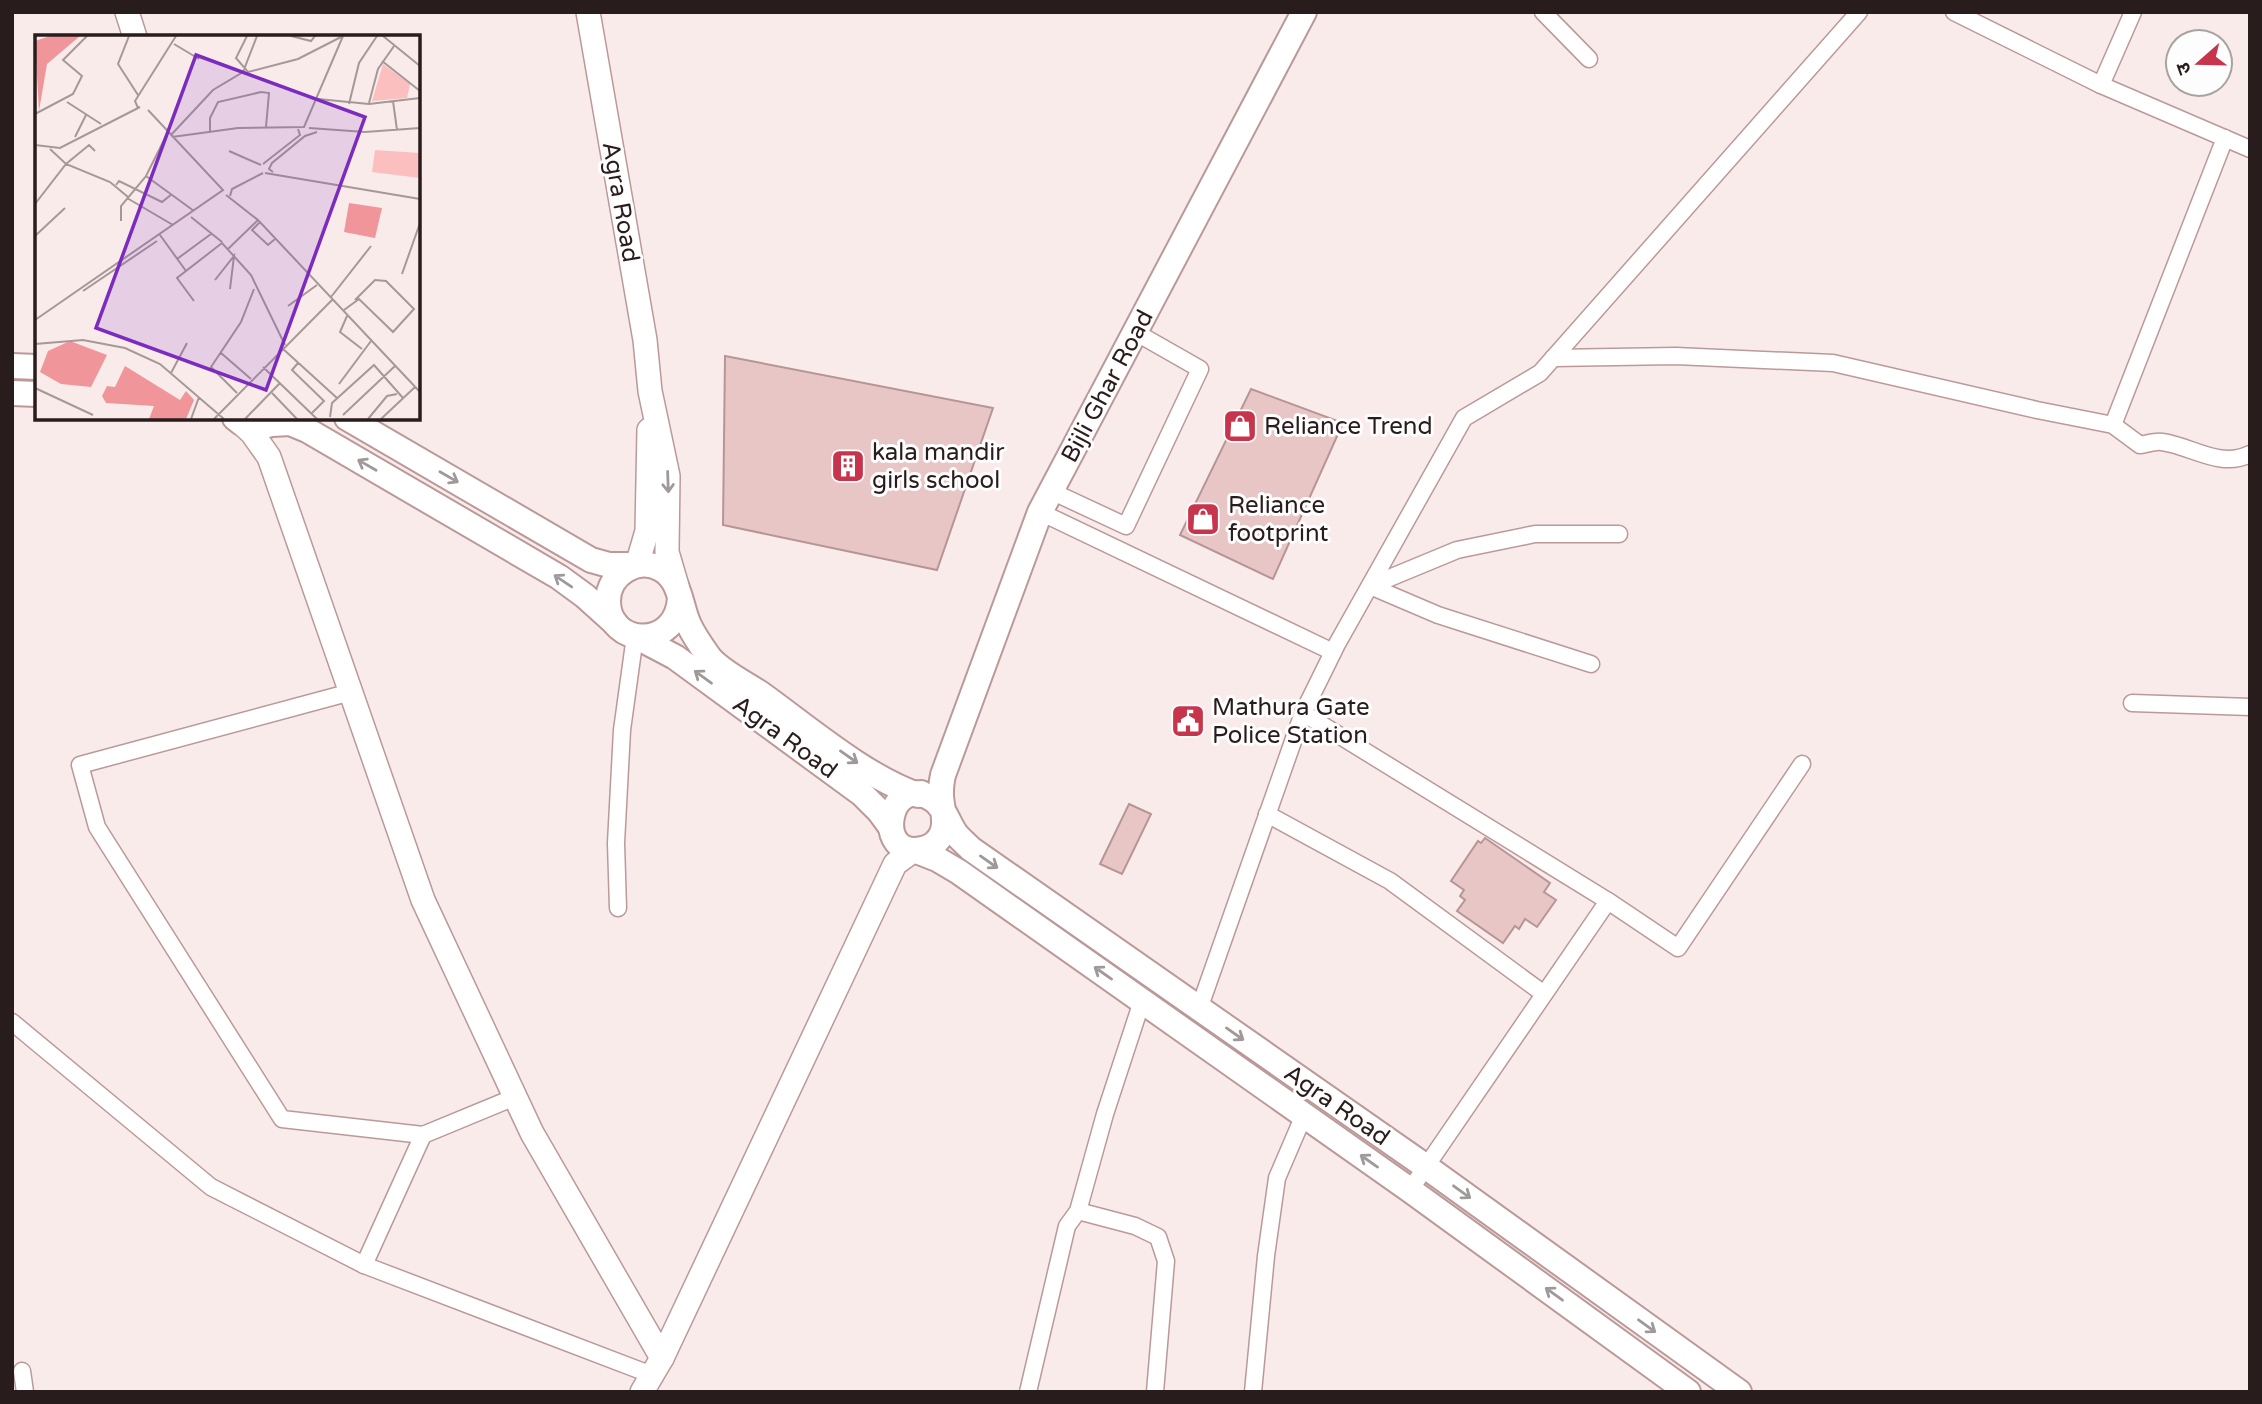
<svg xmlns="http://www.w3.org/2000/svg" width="2262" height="1404" font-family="'Varela Round','Noto Sans Devanagari',sans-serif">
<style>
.building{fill:#e9c6c6;stroke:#b69595;stroke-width:2}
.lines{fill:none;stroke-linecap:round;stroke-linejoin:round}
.street-casing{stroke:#b99;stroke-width:19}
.secondary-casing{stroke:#b99;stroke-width:26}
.primary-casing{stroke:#b99;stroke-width:28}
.street{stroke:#fff;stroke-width:16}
.secondary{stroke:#fff;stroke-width:23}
.primary{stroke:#fff;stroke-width:24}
.oneway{stroke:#9f9999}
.labels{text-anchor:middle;stroke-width:6;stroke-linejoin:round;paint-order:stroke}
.street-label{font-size:24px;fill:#291c1c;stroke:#fdfdfd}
.poi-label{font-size:24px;fill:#291c1c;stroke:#fdfdfd;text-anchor:start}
.inset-road{fill:none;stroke:#a69898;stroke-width:2}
.view{fill:#7b2cbf;fill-opacity:0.15;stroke:#7b2cbf;stroke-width:3.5}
.inset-edge{fill:none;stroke:#291c1c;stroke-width:3.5}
</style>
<rect width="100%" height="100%" fill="#faebeb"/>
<g class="building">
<polygon points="725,356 993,408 937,570 723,525"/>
<polygon points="1251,389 1343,423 1273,579 1180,535"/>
<polygon points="1129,804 1151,814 1122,874 1100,864"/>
<polygon points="1485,838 1550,883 1544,892 1556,900 1537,927 1525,919 1519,929 1515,926 1503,943 1457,911 1465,900 1460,896 1464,890 1451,881 1478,841 1481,843"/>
</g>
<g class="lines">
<g class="street-casing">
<g id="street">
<polyline points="1543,12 1589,59"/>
<polyline points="1954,12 2101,85 2250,149"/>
<polyline points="2101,85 2133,12"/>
<path d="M1553,358L1676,356L1833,363L2037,410L2113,425L2140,445C2147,444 2155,441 2162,442C2192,446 2220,469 2250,454"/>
<polyline points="2113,425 2225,138"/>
<polyline points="1051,491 1126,526 1200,369 1135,332"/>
<polyline points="1040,512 1333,652"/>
<polyline points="1591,664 1438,615 1370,586 1457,550 1535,534 1619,534"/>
<polyline points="351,692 80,765 97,827 282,1119 423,1135 515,1097"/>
<polyline points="2132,703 2250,707"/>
<polyline points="1802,764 1678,948 1608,901 1303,713 1337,644 1464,418 1540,373 1859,12"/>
<polyline points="1267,814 1390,881 1544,994"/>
<polyline points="618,908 616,843 622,730 635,636"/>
<polyline points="1199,1009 1303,713"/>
<polyline points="12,1022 211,1187 364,1265 652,1375"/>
<polyline points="1410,1190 1608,901"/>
<polyline points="1078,1211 1135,1226 1158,1237 1166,1261 1155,1392"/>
<polyline points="364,1265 423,1135"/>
<polyline points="22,1371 25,1392"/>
<polyline points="1028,1392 1067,1226 1078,1211 1105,1114 1142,1001"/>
<polyline points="1253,1392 1266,1256 1277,1178 1304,1115"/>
</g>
</g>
<g class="secondary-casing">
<g id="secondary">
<polyline points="127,12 135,37"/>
<polyline points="588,12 645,340 650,391 668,476 667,552 677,586"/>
<polyline points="241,423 252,433 269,457 423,900 532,1133 662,1358"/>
<polyline points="637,565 647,531 649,430"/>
<polyline points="642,1392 662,1358 895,864 914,850"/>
</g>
</g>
<g class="primary-casing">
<g id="primary">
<path d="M1304,12L1040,512L943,775C942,780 941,786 941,791C940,805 948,820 942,833C939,841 931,848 922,849C873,860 887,771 932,799C944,806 948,823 956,834C960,839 966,844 971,849L1425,1166L1739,1392"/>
<polyline points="12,366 37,367"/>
<polyline points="12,393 37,394"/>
<path d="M235,418C249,431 265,430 279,418"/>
<polyline points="347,418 591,560 609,565 637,565"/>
<polyline points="272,424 290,423 307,430 559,577 585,596 615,623"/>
<path d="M680,597C678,650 608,648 608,601C608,574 638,556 661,569C681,580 680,606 689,625C694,636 702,647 709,657C721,672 745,683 761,694C807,727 865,777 918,795L921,793"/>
<polyline points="637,637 675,657 862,794 879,811 890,826"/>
<polyline points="914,850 937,859 959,872 1410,1190 1688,1392"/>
</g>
</g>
<use href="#street" class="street"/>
<use href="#secondary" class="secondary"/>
<use href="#primary" class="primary"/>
</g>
<defs><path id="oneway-shaft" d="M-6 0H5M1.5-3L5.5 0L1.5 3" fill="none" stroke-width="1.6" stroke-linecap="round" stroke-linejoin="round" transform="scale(1.75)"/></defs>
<g class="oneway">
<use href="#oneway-shaft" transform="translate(367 465) rotate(-150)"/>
<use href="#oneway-shaft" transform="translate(449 477) rotate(30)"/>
<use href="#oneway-shaft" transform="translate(668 482) rotate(88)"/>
<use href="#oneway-shaft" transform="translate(563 581) rotate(-146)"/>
<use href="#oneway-shaft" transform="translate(703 677) rotate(-144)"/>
<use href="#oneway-shaft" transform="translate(849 757) rotate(35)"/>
<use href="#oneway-shaft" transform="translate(989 862) rotate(35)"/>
<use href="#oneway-shaft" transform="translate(1103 973) rotate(-145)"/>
<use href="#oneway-shaft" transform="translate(1235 1034) rotate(35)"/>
<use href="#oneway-shaft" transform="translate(1369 1161) rotate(-145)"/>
<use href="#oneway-shaft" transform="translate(1462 1192) rotate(36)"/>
<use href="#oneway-shaft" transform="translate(1554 1294) rotate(-144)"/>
<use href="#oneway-shaft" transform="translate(1647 1326) rotate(36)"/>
</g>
<defs>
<g id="shop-square" transform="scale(1.75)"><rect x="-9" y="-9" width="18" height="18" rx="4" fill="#c6354b" stroke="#fdfdfd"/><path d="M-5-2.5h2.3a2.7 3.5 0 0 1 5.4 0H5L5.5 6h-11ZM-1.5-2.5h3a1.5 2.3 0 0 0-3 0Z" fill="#fff"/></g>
<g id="building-square" transform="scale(1.75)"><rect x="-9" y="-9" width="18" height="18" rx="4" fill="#c6354b" stroke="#fdfdfd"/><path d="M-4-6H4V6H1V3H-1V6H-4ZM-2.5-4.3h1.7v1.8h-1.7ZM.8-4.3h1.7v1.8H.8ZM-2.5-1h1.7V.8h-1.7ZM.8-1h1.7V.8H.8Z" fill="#fff"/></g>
<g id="civic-square" transform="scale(1.75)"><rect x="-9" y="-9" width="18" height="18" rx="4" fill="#c6354b" stroke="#fdfdfd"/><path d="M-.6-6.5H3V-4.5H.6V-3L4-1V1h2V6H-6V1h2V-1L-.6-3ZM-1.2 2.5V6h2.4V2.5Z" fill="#fff"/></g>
</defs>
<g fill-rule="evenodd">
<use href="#shop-square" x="1240" y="426"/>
<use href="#building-square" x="848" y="466"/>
<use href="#shop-square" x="1203" y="519"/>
<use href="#civic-square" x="1188" y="721"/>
</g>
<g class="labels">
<g class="street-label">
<text transform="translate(621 202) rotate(80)" y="8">Agra Road</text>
<text transform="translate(1107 386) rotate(-62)" y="8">Bijli Ghar Road</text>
<text transform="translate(785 737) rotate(36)" y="8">Agra Road</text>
<text transform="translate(1337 1105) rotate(35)" y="8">Agra Road</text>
</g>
<g class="poi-label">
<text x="1264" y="434">Reliance Trend</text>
<text x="872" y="460">kala mandir<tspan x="872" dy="28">girls school</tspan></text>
<text x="1228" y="513">Reliance<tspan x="1228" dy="28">footprint</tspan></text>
<text x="1212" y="715">Mathura Gate<tspan x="1212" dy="28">Police Station</tspan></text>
</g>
</g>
<g transform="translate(35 35)">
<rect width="385" height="385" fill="#faebeb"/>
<path d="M348,29L375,49L372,63L337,66ZM340,115L385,118V143L337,137Z" fill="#fbbfc0"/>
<path d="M15,1H45L12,29L4,76L0,6ZM314,168L347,173L340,203L309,197ZM35,306L72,320L56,352L26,349L5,337L13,316ZM90,331L145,365L151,356L159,365L151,384H114L119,371L71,368L67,361L72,351L80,352Z" fill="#f09599"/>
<path class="inset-road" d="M94,1L83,29L103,60M212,1L201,23L213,37L263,24L306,2M256,1L276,6L280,1M348,1L385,31M139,9L164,24M347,26L385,56M283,64L334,69L385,63M358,66L362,95M32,67L66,89M334,68L343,34L359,11M314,69L324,28L342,1M103,73L100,66L141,1M0,79L38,59L47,41L28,25L52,1M274,93L330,97L385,93M175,96V83L183,67L226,57L234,58L231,92M136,100L178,55L208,37L222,1M40,102L51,80M137,102L203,93L269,92L308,1M0,110L25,113L105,72M15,114L31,129L75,147L93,162M194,116L226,130M228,129L265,100L263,94M238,137L234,134L237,128L270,101L282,97M230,138L385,164M111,141L133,97M81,150L84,146L127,167L137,159M191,160L223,185L385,357M195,161L197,154L228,138M92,163L138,190M0,169L31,129L54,110L60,116M156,182L187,207M86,186V171L111,141L159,176M225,187L217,195L233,210L240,204M125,200L151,236M0,201L30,173M193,214L223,185M142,224L176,199M367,239L385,188M180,245L199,221L195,254M48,256L122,206M296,262L336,211M159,266L142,243L187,208L216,240L250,310M253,271L282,250M309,275L324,264L358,297L379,274L351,246L340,245L320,265M312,281L305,297L327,314M0,285L188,155L113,75M0,309L48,305L90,313L125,329L189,384M247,313L302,363M186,318L216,344M263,328L257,335L289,366L276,379M228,332L282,384M136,338L152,308M304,349L336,306M0,353L58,380M202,358L176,332L206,287L219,254M237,358L262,384M308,380L360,331M295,382L297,368L339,330L368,363M156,384L164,362M179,384L297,265M210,384L245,348M333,384L352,361L362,359M346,384L380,352"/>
<path class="view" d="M161,20L330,82L231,355L61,293Z"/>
<rect width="385" height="385" class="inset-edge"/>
</g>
<rect width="2262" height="1404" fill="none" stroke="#291c1c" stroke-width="28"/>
<g transform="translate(2199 63) rotate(250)"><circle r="33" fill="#fdfdfd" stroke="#a8a3a3" stroke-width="2"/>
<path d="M0-5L12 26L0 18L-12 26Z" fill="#c6354b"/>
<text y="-10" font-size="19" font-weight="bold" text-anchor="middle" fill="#291c1c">उ</text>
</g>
</svg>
